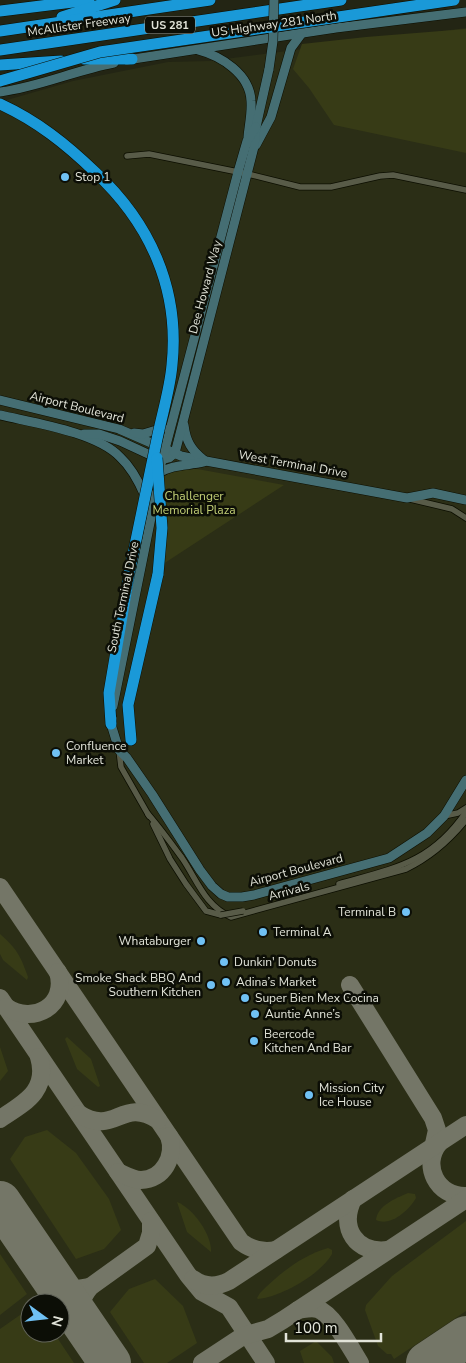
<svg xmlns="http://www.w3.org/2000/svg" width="466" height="1363" font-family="'Nunito Sans',sans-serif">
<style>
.built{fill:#2b2e16;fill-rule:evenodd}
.green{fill:#373b16}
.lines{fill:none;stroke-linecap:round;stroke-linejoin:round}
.taxiway{stroke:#747667;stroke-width:18}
.runway{stroke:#747667;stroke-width:42}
.minor-casing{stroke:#0c0e01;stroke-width:7}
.secondary-casing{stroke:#0c0e01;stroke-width:10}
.motorway-casing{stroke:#0c0e01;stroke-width:12}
.minor{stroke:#585b48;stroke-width:5.5}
.secondary{stroke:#456e73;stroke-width:9}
.motorway{stroke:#1a99d8;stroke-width:11}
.minor-bridge-casing{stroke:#0c0e01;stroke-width:7;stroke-linecap:butt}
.secondary-bridge-casing{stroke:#0c0e01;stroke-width:10;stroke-linecap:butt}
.motorway-bridge-casing{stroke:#0c0e01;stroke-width:12;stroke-linecap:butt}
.minor-bridge{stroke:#585b48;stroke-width:5.5}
.secondary-bridge{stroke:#456e73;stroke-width:9}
.motorway-bridge{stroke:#1a99d8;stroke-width:11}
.poi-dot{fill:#70c1f4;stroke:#0c0e06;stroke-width:2}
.labels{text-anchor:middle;stroke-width:5;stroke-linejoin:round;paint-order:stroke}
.shield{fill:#0c0e06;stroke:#a2a49a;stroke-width:1}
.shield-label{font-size:11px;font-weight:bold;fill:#e2e4d9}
.street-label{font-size:12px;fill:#e2e4d9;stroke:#0c0e06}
.poi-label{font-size:12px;fill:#e2e4d9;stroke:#0c0e06;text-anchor:start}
.park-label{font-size:12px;fill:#c4d177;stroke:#0c0e06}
</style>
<rect width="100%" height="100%" fill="#232514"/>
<path class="built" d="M466,28V1363H0V102L73,81L168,62L210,61ZM30,1303H60V1333H30Z"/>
<g class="green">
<polygon points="466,29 466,153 334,125 309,88 293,69 302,44 366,37"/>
<polygon points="177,467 192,468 284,485 154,570 156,529 163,477"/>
<path d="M0,934C17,949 20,955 28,977L27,980L3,960L0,954Z"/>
<polygon points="67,1037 91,1059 100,1086 98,1087 77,1069 65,1039"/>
<polygon points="0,1047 8,1071 0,1081"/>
<polygon points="47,1130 76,1153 109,1199 121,1230 104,1249 76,1259 10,1159 25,1137"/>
<path d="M408,1193L415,1194L416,1198C409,1210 391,1227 376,1220C377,1206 396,1198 408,1193Z"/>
<path d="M177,1202C193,1208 212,1235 211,1252L187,1232Z"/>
<polygon points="466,1221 466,1311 394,1359 391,1354 387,1354 378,1346 365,1310 366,1305 392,1276"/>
<path d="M328,1248L332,1250V1254C321,1274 281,1297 258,1299L257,1298L260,1293C280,1273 301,1256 328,1248Z"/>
<polygon points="0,1254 27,1294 0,1315"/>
<polygon points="155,1279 183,1306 197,1343 167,1363 144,1363 110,1312 129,1289"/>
<polygon points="30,1308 30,1333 54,1333 74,1363 0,1363 0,1329"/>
<polygon points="316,1341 332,1357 334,1363 304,1363 300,1351"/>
</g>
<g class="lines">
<g class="taxiway">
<path d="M0,887L241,1242C252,1250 263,1253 276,1250"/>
<polyline points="350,985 433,1118 437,1130 432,1153"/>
<polyline points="0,998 188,1275 202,1292 229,1307 266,1363"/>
<path d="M6,1007C33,1025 68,1006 58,972"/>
<path d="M79,1114C116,1137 121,1096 158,1120"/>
<path d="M0,1119C24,1103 49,1091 39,1057"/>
<path d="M439,1143C421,1165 437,1197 466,1196"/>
<path d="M118,1172C125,1175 133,1180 141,1180C163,1180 176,1156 169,1136"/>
<path d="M353,1199C339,1228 356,1254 388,1250"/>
<path d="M193,1279C205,1288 217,1287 229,1281L466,1125"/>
<polyline points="56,1284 72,1290 90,1287"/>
<path d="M298,1310C305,1309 311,1307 318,1309C334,1315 351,1349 360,1363"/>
<path d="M81,1322C78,1308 81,1298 90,1287L147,1246L151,1233V1221"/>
<polyline points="202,1363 243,1336 268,1329 283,1320 466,1199"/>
</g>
<g class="runway">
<polyline points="0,1202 110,1363"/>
<polyline points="427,1363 466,1337"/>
</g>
<g class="minor-casing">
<g id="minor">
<polyline points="127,156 149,154 248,174 300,187 331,187 380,176 393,175 466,190"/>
<polyline points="410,499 452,509 466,518"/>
<polyline points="119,750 121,767 149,816"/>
<path d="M148,814C160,828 171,843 182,858C197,880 205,906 231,917L406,869C431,857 449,841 466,820"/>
<polyline points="444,816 458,813 466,808"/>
<polyline points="153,824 170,859 186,884 206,911 221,915"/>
<path d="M339,884C395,868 431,863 466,812"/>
</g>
</g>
<g class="secondary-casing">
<g id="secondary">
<path d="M198,50C221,56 250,74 251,101C252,113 249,125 248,137"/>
<polyline points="127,60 336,28 466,12"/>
<path d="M0,92C39,87 76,70 114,63"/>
<polyline points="256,145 271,117 291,48 302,33"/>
<polyline points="0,400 119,429 181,456 206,461 407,498 433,493 466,500"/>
<path d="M0,415C34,423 96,432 120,457C132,468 139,482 145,496"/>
<path d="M184,425C186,441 191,450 204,460"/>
<polyline points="134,433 143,434 163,428"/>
<polyline points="84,434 99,434 120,441 161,460 169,458 175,453"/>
<polyline points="175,453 254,147 256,127 269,69"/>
<polyline points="160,468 238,172 247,141 256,127"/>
<path d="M159,473C173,464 188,466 204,462"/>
<polyline points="113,706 156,493"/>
<polyline points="112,718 111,724 119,750 127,758 152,794 200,870 212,886 221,894 228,897 242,897 254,895 389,858 427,833 444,816 466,780"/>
</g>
</g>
<g class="motorway-casing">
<g id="motorway">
<polyline points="0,11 89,0"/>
<polyline points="62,17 115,0"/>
<polyline points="0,31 210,0"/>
<polyline points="0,50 341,0"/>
<polyline points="84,59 132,59"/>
<polyline points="0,65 61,61"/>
<polyline points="111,724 109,693 130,569"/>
<polyline points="131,740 128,705 158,574"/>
</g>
</g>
<use href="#minor" class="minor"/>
<use href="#secondary" class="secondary"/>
<use href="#motorway" class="motorway"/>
<g class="minor-bridge-casing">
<polyline id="minor-bridge" points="221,915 243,911"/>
</g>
<g class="secondary-bridge-casing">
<polyline id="secondary-bridge" points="269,69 273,41 274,0"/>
</g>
<g class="motorway-bridge-casing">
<g id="motorway-bridge">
<polyline points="0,81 100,52 454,0"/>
<path d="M0,104C37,121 66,144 95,172C150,223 180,289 172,365C170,389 162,414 157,439C148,482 139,525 130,569"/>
<polyline points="157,458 162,528 158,574"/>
</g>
</g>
<use href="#minor-bridge" class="minor-bridge"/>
<use href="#secondary-bridge" class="secondary-bridge"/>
<use href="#motorway-bridge" class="motorway-bridge"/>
</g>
<g class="poi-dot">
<circle cx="65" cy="177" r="5"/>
<circle cx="56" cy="753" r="5"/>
<circle cx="406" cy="912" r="5"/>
<circle cx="263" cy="932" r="5"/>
<circle cx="201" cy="941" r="5"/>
<circle cx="224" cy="962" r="5"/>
<circle cx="226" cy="982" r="5"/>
<circle cx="211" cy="985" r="5"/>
<circle cx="245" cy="998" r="5"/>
<circle cx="255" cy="1014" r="5"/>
<circle cx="254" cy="1041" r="5"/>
<circle cx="309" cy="1095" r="5"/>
</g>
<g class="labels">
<rect class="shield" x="145" y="16.5" width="50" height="17" rx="4"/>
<g class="shield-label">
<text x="170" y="29">US 281</text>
</g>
<g class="street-label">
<text transform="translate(274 24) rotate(-8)" y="4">US Highway 281 North</text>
<text transform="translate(79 25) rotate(-8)" y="4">McAllister Freeway</text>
<text transform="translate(205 287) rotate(-75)" y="4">Dee Howard Way</text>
<text transform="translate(77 407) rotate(14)" y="4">Airport Boulevard</text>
<text transform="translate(293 464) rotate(10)" y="4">West Terminal Drive</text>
<text transform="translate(123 597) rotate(-78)" y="4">South Terminal Drive</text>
<text transform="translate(296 870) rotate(-15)" y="4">Airport Boulevard</text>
<text transform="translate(289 891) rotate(-15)" y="4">Arrivals</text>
</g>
<g class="poi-label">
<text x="75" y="181">Stop 1</text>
<text x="66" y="750">Confluence<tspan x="66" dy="14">Market</tspan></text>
<text x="396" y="916" text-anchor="end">Terminal B</text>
<text x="273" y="936">Terminal A</text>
<text x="191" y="945" text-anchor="end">Whataburger</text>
<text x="234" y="966">Dunkin' Donuts</text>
<text x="201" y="982" text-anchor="end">Smoke Shack BBQ And<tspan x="201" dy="14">Southern Kitchen</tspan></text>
<text x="236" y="986">Adina’s Market</text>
<text x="255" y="1002">Super Bien Mex Cocina</text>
<text x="265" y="1018">Auntie Anne’s</text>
<text x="264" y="1038">Beercode<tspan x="264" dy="14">Kitchen And Bar</tspan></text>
<text x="319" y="1092">Mission City<tspan x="319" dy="14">Ice House</tspan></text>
</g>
<g class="park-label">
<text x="194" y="500">Challenger<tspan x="194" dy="14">Memorial Plaza</tspan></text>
</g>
</g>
<g transform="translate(45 1318) rotate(105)"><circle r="24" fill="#0c0e06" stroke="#62645a"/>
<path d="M0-4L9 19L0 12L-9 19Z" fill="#70c1f4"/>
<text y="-8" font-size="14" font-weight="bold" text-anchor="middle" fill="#e2e4d9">N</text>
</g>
<path d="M286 1333v8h95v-8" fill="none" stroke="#e2e4d9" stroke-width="2.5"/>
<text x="294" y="1333" font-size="15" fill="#e2e4d9" stroke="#0c0e06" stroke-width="4" paint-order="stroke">100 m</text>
</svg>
